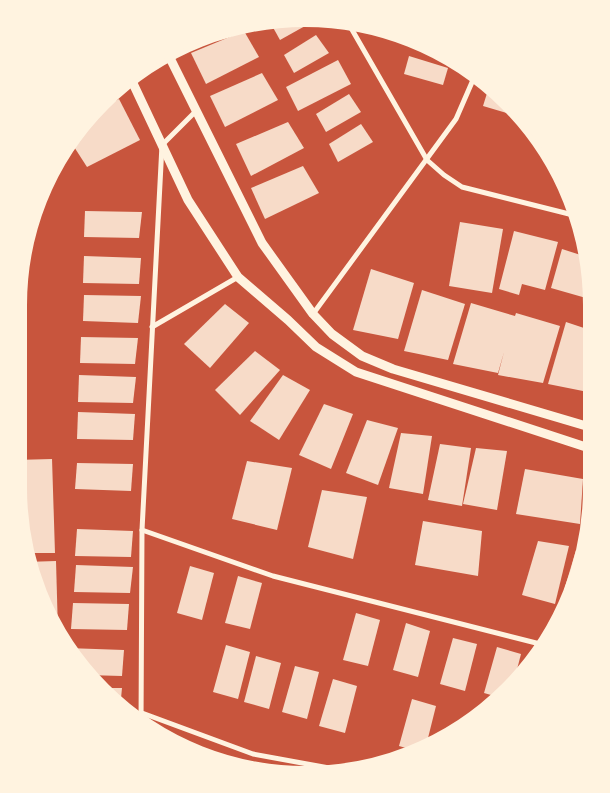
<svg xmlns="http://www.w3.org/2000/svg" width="610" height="793" font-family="Mulish,sans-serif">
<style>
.building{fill:#f7dbc8}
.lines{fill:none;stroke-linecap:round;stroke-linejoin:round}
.minor{stroke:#fff3e0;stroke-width:5}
.tertiary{stroke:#fff3e0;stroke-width:9}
.rim{fill:none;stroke:#fff3e0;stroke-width:6}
</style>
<rect width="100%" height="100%" fill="#c8553d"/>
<g class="building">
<polygon points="273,21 314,21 280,40 270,22"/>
<polygon points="244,31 259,57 206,84 191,53"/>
<polygon points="316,35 329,53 294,73 284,55"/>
<polygon points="409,56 448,68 443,85 404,74"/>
<polygon points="338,60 351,84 298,111 286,87"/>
<polygon points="262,73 278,100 225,127 210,96"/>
<polygon points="488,90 493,91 520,117 483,106"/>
<polygon points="349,94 361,112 326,132 316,114"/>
<polygon points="119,99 140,140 87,167 69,139 75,129 89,115"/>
<polygon points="288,122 304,148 251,176 236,144"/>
<polygon points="361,124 373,142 338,162 329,144"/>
<polygon points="303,166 319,193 265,219 251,188"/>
<polygon points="85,211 142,212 139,238 84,237"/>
<polygon points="460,222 503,229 492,293 449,286"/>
<polygon points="514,231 558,242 545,290 522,284 519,295 499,289"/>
<polygon points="562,249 590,258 593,267 593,300 551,288"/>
<polygon points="84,256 141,258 139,284 83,283"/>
<polygon points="371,269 414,283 398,339 353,330"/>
<polygon points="422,290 465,304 448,360 404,351"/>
<polygon points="84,295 141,296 138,323 83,321"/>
<polygon points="471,303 515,316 516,313 560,326 543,383 498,375 504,352 498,373 453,364"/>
<polygon points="225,304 249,323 210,368 184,344"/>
<polygon points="566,322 593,331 593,393 548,384"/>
<polygon points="81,337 138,338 135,364 80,363"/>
<polygon points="255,351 280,370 240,415 215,390"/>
<polygon points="79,375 136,377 133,403 78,402"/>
<polygon points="283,375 310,390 279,440 250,421"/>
<polygon points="324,404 353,414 331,469 299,455"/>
<polygon points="78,412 135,414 133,440 77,439"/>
<polygon points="367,420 398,428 378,485 346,473"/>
<polygon points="401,433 432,436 423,494 389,488"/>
<polygon points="440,444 471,448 462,506 428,500"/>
<polygon points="476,448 507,451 497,510 463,504"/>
<polygon points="52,459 55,553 24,553 15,488 15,460"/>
<polygon points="247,461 292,468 277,530 232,519"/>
<polygon points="77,463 133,464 131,491 75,489"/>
<polygon points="525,469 583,479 580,524 516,514"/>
<polygon points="322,490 367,497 353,559 308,547"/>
<polygon points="423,521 482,531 478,576 415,565"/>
<polygon points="77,529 133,531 131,557 75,556"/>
<polygon points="538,541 569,546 555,604 522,595"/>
<polygon points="576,550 586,552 580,581 567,606 560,604"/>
<polygon points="56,561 58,632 53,632 25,562"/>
<polygon points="76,565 133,567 130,593 74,592"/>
<polygon points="190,566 214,573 202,620 177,613"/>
<polygon points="238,576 262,583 250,629 225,623"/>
<polygon points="73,603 129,604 127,630 71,629"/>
<polygon points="356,613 380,620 368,666 343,660"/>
<polygon points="406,623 430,631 418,677 393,670"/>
<polygon points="453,638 477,644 465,691 440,684"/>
<polygon points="226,645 250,652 238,699 213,692"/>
<polygon points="497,647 521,654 514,681 498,697 484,693"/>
<polygon points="67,648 124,650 122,676 86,675 67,650"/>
<polygon points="256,656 281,663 269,709 244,702"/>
<polygon points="295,666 319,672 307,719 282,712"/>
<polygon points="333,679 357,686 345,733 319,726"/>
<polygon points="96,688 122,688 120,709 100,693"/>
<polygon points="412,699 436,706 425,750 420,752 399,746"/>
</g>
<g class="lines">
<g class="minor">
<polyline points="347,21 427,160 444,175 462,187 581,217"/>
<polyline points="313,314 456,119 476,73"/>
<polyline points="152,327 238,277"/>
<polyline points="142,530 273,576 548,646"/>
<polyline points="142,713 253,754 351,772"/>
<polyline points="141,725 142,530 162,145 196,111"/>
</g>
<g class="tertiary">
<polyline points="168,54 262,243 313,314 332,334 362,356 393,369 593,428"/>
<polyline points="130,77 188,200 238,277 288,320 316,347 356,372 592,449"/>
</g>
</g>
<path d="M0 0H610V793H0ZM305 24H305A281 281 0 0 1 586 305V488A281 281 0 0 1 305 769H305A281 281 0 0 1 24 488V305A281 281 0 0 1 305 24Z" fill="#fff3e0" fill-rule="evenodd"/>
<path class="rim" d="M305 24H305A281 281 0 0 1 586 305V488A281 281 0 0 1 305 769H305A281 281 0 0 1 24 488V305A281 281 0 0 1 305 24Z"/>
</svg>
